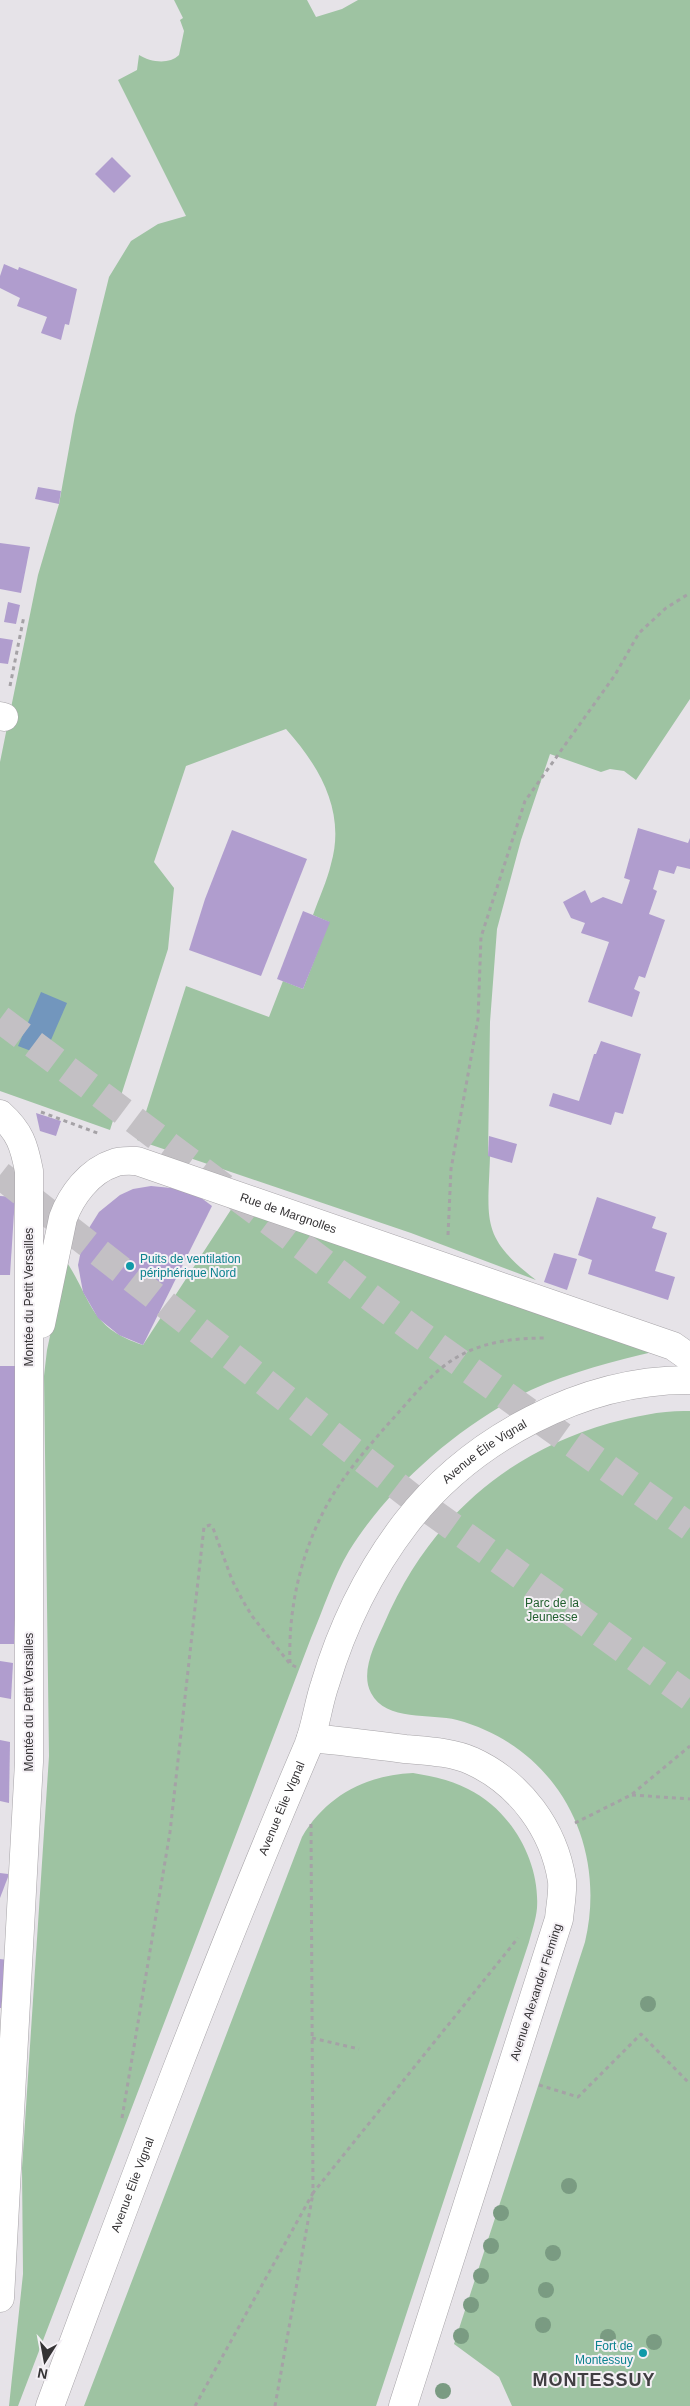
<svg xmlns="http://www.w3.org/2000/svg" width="690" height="2406" font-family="Helvetica,sans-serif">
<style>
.green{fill:#9ec3a2}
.water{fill:#7296bd}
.building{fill:#b09dce}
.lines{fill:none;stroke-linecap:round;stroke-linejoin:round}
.highway-tunnel{stroke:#c3c0c4;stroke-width:28;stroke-dasharray:28 14;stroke-linecap:butt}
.minor-casing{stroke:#a7a4a8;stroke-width:29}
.path{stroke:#a5a2a6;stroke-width:3;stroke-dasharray:4 4;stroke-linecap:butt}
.minor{stroke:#fff;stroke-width:28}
.tree{fill:#7a9b82}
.culture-dot{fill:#0f9aa8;stroke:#f4f0f5;stroke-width:2}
.labels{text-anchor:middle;stroke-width:4;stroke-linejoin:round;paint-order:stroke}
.street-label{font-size:12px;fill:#353335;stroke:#f4f0f5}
.culture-label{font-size:12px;fill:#0d838f;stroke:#f4f0f5;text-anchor:start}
.park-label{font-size:12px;fill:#22602f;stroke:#f4f0f5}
.district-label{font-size:18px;font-weight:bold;letter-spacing:1px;fill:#413e42;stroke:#f4f0f5}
</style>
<rect width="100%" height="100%" fill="#e6e3e8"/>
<g class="green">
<path d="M174,0H307L316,17L342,9L358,0H690V699L636,780L624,771L610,769L601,772L550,754L521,840L497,929L490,1022L488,1156H490C488,1221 480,1237 536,1280L411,1233L137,1140L186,986L269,1017L283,981L303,989L329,922L313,915C319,898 327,881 331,864C346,812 320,767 286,729L186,766L154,862L174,888L168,949L110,1130L0,1091V762L38,575L59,504L75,415L109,277L131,241L158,224L186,216L118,80L137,70L139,55C150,62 169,65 179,55L184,31L180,20L183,18Z"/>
<path d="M234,1205L657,1351C614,1361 571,1372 531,1390C462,1423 389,1486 349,1551C333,1578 323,1610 311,1638L18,2406H9L23,2274L22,2168L49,1756L44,1376L47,1350L66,1261C93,1302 89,1327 143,1345Z"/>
<path d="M690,1411V2406H512L499,2377L454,2344L585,1942C608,1844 557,1747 457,1720C431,1713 386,1722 371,1693C360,1672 375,1644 384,1624C427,1523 504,1453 610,1423C636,1416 664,1410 690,1411Z"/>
<path d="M413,1773C432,1776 450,1780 468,1789C511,1810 540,1861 537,1908C536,1919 532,1931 529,1942L376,2406H84L302,1837C326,1796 366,1775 413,1773Z"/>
</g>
<polygon class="water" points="41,992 67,1003 44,1056 18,1046"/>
<g class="building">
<polygon points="112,157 131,176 114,193 95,174"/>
<polygon points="4,264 18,270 19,267 77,289 69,325 65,324 61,340 41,333 47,317 17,306 20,298 0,288 0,276"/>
<polygon points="38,487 61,491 59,504 35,499"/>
<polygon points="0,543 30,547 21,593 0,589"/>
<polygon points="8,602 20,605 16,624 4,622"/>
<polygon points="0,638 13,640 8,664 0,663"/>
<polygon points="638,828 688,843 690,838 690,869 677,866 674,874 659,870 653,889 657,891 649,914 665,920 645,978 639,976 634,989 640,992 632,1017 588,1002 609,942 581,933 585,923 571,918 563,902 585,890 591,903 603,897 622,904 630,880 624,878"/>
<polygon points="232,830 307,859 261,976 189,950 205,899"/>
<polygon points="303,911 330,922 303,989 277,979"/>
<polygon points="601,1041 641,1054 623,1114 615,1112 611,1125 549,1106 553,1093 579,1101 594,1054 596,1054"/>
<polygon points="36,1113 61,1121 56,1136 40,1131"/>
<polygon points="489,1136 517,1144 512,1163 488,1156"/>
<polygon points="151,1186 181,1189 200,1197 212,1206 143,1345 119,1335 98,1318 83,1292 78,1265 84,1236 99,1212 120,1195 133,1189"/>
<polygon points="0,1196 15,1197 10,1275 0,1275"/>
<polygon points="597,1197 656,1217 652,1228 667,1233 655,1271 675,1277 668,1300 588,1274 592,1260 578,1255"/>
<polygon points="554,1253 577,1259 567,1290 544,1282"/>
<polygon points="0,1366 18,1366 17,1565 14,1644 0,1644"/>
<polygon points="0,1661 13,1663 11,1699 0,1697"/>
<polygon points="0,1740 10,1742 9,1803 0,1801"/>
<polygon points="0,1873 8,1874 8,1877 0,1898"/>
<polygon points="0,1959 8,1960 1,2008 0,2008"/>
</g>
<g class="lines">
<g class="highway-tunnel">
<polyline points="0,1019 414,1330 690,1527"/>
<polyline points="0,1175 414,1499 690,1697"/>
</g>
<g class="minor-casing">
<g id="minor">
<polyline points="0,716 4,717"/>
<path d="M0,1114C20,1132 24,1145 29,1171V1762L0,2298"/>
<path id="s1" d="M41,1324L63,1218C71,1196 89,1171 114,1163C121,1160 130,1161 137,1161L673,1346L690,1358"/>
<path d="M311,1738C342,1741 374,1745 405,1749C427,1751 452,1752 472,1761C520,1783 554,1829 562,1881C563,1893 560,1907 559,1919L403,2406"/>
<path id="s2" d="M50,2406C132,2184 215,1963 308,1746C316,1726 318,1704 325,1684C342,1627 370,1570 406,1523C471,1439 583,1379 690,1380"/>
</g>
</g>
<g class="path">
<polyline points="10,686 24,616"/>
<polyline points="41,1112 100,1134"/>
<polyline points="448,1235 451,1169 478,1019 481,937 525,801 615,675 639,633 666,608 690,593"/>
<path d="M290,1663C288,1608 301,1552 328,1503C347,1470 373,1441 398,1413C416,1393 435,1369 459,1356C486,1341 516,1338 547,1338"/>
<polyline points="632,1795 690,1799"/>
<polyline points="575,1823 631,1795 690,1746"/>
<polyline points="311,1824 313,2193 518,1938"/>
<polyline points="312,2038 359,2049"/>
<polyline points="539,2085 578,2097 641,2034 690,2084"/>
<polyline points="122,2118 170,1832 204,1527 210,1525 213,1528 232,1580 243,1601 252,1616 290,1664 298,1668"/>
<polyline points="195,2406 313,2193 275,2406"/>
</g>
<use href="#minor" class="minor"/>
</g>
<g class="tree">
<circle cx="648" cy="2004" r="8"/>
<circle cx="569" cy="2186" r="8"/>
<circle cx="501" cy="2213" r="8"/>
<circle cx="491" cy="2246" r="8"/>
<circle cx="553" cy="2253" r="8"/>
<circle cx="481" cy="2276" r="8"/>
<circle cx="546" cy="2290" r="8"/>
<circle cx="471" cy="2305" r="8"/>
<circle cx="543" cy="2325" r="8"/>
<circle cx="461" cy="2336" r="8"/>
<circle cx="608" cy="2337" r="8"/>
<circle cx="654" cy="2342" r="8"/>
<circle cx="443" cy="2391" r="8"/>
</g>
<g class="culture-dot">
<circle cx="130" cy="1266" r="5"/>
<circle cx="643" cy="2353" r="5"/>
</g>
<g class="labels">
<g class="street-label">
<text dy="4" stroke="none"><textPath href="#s1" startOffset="369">Rue de Margnolles</textPath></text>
<text transform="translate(29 1297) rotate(-90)" y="4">Montée du Petit Versailles</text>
<text dy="4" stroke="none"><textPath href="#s2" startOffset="1061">Avenue Élie Vignal</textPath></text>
<text transform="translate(29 1702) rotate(-90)" y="4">Montée du Petit Versailles</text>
<text dy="4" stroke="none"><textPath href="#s2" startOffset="641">Avenue Élie Vignal</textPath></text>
<text transform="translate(536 1992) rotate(-72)" y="4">Avenue Alexander Fleming</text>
<text dy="4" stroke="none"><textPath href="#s2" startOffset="236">Avenue Élie Vignal</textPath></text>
</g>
<g class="culture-label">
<text x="140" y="1263">Puits de ventilation<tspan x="140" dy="14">périphérique Nord</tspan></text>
<text x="633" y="2350" text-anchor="end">Fort de<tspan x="633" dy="14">Montessuy</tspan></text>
</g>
<g class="park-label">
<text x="552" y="1607">Parc de la<tspan x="552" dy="14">Jeunesse</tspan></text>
</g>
<g class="district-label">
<text x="594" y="2386">MONTESSUY</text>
</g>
</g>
<g transform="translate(45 2361) rotate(191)" stroke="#f4f0f5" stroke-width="4" paint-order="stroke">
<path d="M0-4L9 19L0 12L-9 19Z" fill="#353335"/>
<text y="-8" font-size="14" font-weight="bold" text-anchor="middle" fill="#353335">N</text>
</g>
</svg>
